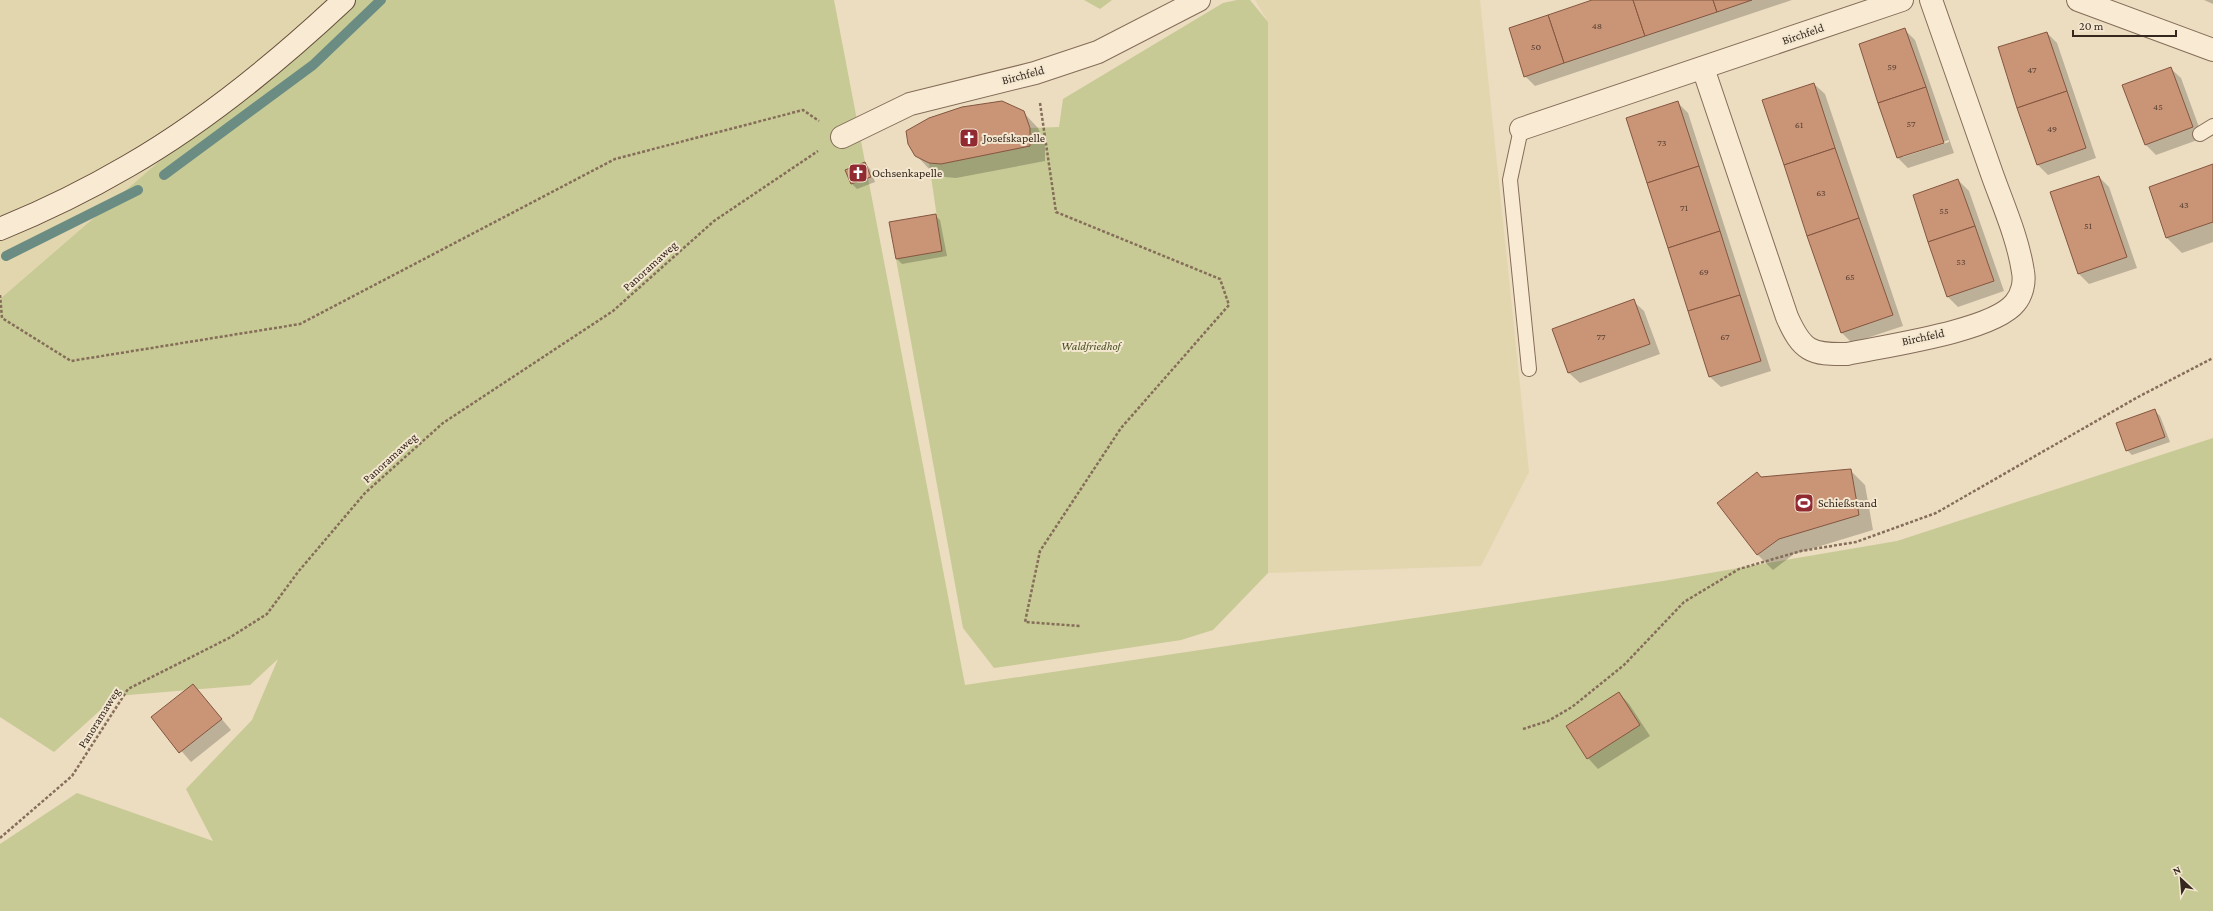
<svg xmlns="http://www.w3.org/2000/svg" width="2213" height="911" font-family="'Crimson Pro',serif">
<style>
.farmland{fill:#e2d6ae}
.green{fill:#c7ca95}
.shadow{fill:#0003;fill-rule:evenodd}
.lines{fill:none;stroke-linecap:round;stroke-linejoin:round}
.stream{stroke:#6b8c82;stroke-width:10}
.building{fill:#ca9477;stroke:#84563f}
.lane-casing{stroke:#856d59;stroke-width:16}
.street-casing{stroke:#856d59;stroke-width:24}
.secondary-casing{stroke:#674f3c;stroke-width:24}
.path{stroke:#856d59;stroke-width:2.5;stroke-dasharray:3 2;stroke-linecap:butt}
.lane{stroke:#f8ead3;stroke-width:14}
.street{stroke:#f8ead3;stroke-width:22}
.secondary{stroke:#f8ead3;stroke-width:22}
.labels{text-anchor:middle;stroke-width:4;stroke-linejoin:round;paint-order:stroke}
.number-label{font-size:10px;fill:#5a4234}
.street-label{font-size:12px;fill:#35271d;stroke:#f4e7d0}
.poi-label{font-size:12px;fill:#35271d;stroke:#f4e7d0;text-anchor:start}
.park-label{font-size:12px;font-style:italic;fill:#495124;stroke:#f4e7d0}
</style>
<rect width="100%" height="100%" fill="#ecdcc0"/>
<g class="farmland">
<polygon points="0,0 346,0 0,299"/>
<polygon points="1255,0 1480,0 1529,472 1481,566 1268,573 1268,22"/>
</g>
<g class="green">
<polygon points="346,0 834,0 965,685 1663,581 1897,541 2213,438 2213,911 0,911 0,844 77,793 213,841 186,789 252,720 278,659 250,685 116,696 54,752 0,717 0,299"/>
<polygon points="1084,0 1112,0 1100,9"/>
<polygon points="1237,0 1250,0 1268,22 1268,573 1213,630 1181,640 994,668 963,628 896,259 942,251 929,163 1030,128 1059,127 1063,99 1223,3"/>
</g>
<g class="shadow">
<polygon points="1595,0 1792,0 1535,86 1525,76"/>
<polygon points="2204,0 2213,0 2213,4"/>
<path d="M1904,29L1915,40L1954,153L1908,168L1898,158ZM1949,140V142L1903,157V155Z"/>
<polygon points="2047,33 2057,43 2096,158 2048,175 2038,165"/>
<polygon points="2170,68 2181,78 2203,138 2156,155 2146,145"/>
<polygon points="1814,84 1825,94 1903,326 1852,343 1842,333"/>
<polygon points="1677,102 1688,113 1771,371 1721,387 1710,377 1627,119"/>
<polygon points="1023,112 1038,128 1045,144 1045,161 956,178 945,177 931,171 916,155"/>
<polygon points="865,163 870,169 875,182 857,189 852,184 847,171"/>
<polygon points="2213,165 2213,242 2182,253 2167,238 2150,187"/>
<polygon points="2099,177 2109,187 2137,268 2089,284 2079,274"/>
<polygon points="1958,180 1969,191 2004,291 1958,307 1948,297"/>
<polygon points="935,215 940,220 947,256 902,264 897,259"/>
<polygon points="1633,301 1644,311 1660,354 1580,383 1569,373 1554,330"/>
<polygon points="2155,411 2160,416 2170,442 2132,455 2127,450"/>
<polygon points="1850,470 1865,485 1873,530 1794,554 1773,570 1758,555 1718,503 1761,478"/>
<polygon points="193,685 231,730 191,762 152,717"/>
<polygon points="1619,693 1629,704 1650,736 1598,769 1588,758"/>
</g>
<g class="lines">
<g class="stream">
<polyline points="164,175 313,65 381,0"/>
<polyline points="6,256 138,190"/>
</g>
</g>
<g class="building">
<polygon points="1592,0 1633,0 1645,36 1564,63 1548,15"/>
<polygon points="1633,0 1713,0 1717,12 1645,36"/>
<polygon points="1713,0 1752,0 1717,12"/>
<polygon points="1548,15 1564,63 1524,77 1509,28"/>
<polygon points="1905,28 1926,87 1878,103 1859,44"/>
<polygon points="2047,32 2067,91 2017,108 1998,47"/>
<polygon points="2171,67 2193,127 2145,145 2122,85"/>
<polygon points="1814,83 1835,148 1784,165 1762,100"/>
<polygon points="1926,87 1944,143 1897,158 1878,103"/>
<polygon points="2067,91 2086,148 2037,165 2017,108"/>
<polygon points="1002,101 1024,111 1030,128 1030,146 941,164 929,163 915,156 908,144 906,131 929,118 962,107"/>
<polygon points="1678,101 1699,166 1647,183 1626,118"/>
<polygon points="1835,148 1859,218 1807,236 1784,165"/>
<polygon points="865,162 871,177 851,184 845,170"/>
<polygon points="2213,164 2213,222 2166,238 2149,187"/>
<polygon points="1699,166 1720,231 1668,248 1647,183"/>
<polygon points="2099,176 2127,257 2078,274 2050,192"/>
<polygon points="1958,179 1975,226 1928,242 1913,195"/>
<polygon points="936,214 942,251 896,259 889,222"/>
<polygon points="1859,218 1893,315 1841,333 1807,236"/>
<polygon points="1975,226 1994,281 1947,297 1928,242"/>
<polygon points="1720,231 1740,295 1688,311 1668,248"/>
<polygon points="1740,295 1761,361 1709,377 1688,311"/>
<polygon points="1634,299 1650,344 1568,373 1552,329"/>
<polygon points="2155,409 2165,437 2126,451 2116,423"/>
<polygon points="1851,469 1859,515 1779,539 1757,555 1717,503 1757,472 1761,477"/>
<polygon points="193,684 222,719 179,753 151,717"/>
<polygon points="1619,692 1640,725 1587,759 1566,726"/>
</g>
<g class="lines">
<g class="lane-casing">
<g id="lane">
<polyline points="1521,129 1510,180 1529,369"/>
<polyline points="2200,134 2213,126"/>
</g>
</g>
<g class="street-casing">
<g id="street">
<polyline points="2078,0 2213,50"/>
<path d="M1703,68L1787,317C1802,351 1811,355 1847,354C1884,346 1993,331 2015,303C2022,295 2025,282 2023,272C2018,238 2003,205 1992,174C1972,116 1951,58 1931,0"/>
<polyline points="1521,129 1902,0"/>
<polyline points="842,137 910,104 1035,73 1098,52 1199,0"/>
</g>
</g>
<g class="secondary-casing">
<path id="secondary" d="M0,229C44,211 87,190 128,166C203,123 281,59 344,0"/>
</g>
<g class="path">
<polyline points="1040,103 1056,212 1220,279 1229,305 1121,428 1040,551 1025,622 1080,626"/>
<polyline points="0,295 2,318 71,361 300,324 615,159 803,110 819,121"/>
<polyline points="1523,729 1548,721 1572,707 1624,665 1684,602 1739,569 1801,551 1856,542 1936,513 2138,397 2213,358"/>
<polyline points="0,838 72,776 128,689 229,638 267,614 298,572 365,493 443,423 613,311 714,221 818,151"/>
</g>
<use href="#lane" class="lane"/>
<use href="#street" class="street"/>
<use href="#secondary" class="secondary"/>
</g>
<defs>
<g id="church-square" transform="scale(1)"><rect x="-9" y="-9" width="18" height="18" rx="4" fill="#922a32" stroke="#f4e7d0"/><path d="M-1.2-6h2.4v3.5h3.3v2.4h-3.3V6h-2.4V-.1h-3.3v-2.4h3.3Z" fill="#fff"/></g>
<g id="stadium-square" transform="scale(1)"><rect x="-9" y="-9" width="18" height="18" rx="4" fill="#922a32" stroke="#f4e7d0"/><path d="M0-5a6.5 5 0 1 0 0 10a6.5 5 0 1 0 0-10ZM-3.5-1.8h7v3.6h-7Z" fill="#fff"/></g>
</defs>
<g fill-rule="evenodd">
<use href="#church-square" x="969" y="138"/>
<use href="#church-square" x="858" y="173"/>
<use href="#stadium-square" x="1804" y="503"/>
</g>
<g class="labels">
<g class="number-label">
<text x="1597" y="29">48</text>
<text x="1536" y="50">50</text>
<text x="1892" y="70">59</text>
<text x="2032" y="73">47</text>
<text x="2158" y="110">45</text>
<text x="1911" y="127">57</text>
<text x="1799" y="128">61</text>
<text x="2052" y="132">49</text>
<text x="1662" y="146">73</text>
<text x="1821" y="196">63</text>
<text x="2184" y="208">43</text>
<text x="1684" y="211">71</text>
<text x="1944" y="214">55</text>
<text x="2088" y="229">51</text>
<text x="1961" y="265">53</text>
<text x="1704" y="275">69</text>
<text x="1850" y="280">65</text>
<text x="1601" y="340">77</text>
<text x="1725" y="340">67</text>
</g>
<g class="street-label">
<text transform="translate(1803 34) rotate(-19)" y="4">Birchfeld</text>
<text transform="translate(1023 75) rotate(-15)" y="4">Birchfeld</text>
<text transform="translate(650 266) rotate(-42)" y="4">Panoramaweg</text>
<text transform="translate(1923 337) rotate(-12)" y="4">Birchfeld</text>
<text transform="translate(390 458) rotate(-42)" y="4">Panoramaweg</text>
<text transform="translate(99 718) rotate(-58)" y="4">Panoramaweg</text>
</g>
<g class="poi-label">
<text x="983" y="142">Josefskapelle</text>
<text x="872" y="177">Ochsenkapelle</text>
<text x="1818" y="507">Schießstand</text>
</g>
<g class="park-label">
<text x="1091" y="350">Waldfriedhof</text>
</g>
</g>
<g transform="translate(2181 879) rotate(334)" stroke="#f4e7d0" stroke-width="3" paint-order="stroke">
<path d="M0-3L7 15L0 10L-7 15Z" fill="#35271d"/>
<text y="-6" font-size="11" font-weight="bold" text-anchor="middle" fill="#35271d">N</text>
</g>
<path d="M2073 30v6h103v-6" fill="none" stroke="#35271d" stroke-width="2"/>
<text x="2079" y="30" font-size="12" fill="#35271d" stroke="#f4e7d0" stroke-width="3" paint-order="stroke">20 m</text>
</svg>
